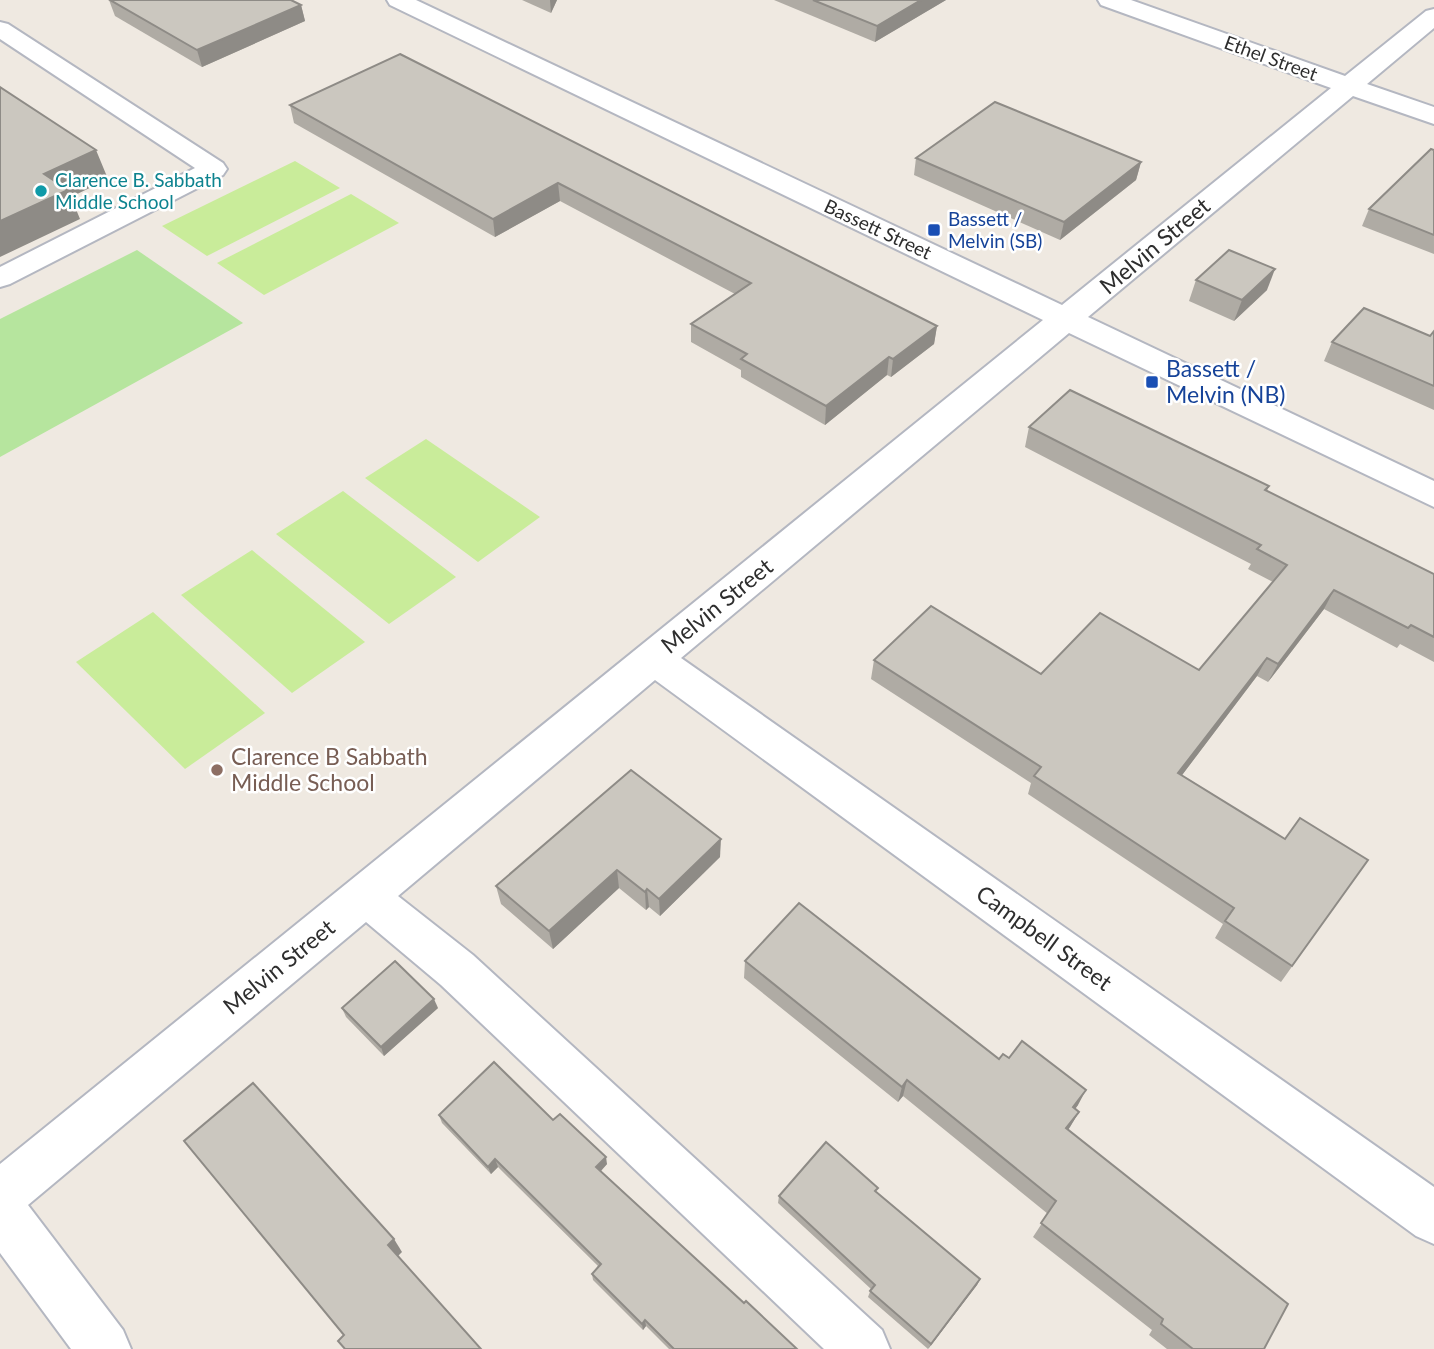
<svg xmlns="http://www.w3.org/2000/svg" width="1434" height="1349" font-family="Lato,sans-serif">
<style>
.green{fill:#b6e59e}
.pitch{fill:#c9ec9a}
.lines{fill:none;stroke-linecap:round;stroke-linejoin:round}
.minor-casing{stroke:#b4b7c1;stroke-width:4}
.minor{fill:#fff;fill-rule:evenodd}
.wall{fill:#afaba4}
.shaded-wall{fill:#8e8b86}
.building{fill:#cbc7bf;stroke:#8e8b86;stroke-width:2}
.culture-dot{fill:#0f9aa8;stroke:#fff;stroke-width:2.5}
.transit-dot{fill:#1a4fb4;stroke:#fff;stroke-width:2.5}
.education-dot{fill:#8d6e63;stroke:#fff;stroke-width:2.5}
.labels{text-anchor:middle;stroke-width:5;stroke-linejoin:round;paint-order:stroke}
.far-street-label{font-size:19px;fill:#2e2e2e;stroke:#fff}
.far-culture-label{font-size:19px;fill:#0d838f;stroke:#fff;text-anchor:start}
.far-transit-label{font-size:19px;fill:#164399;stroke:#fff;text-anchor:start}
.street-label{font-size:23px;fill:#2e2e2e;stroke:#fff}
.transit-label{font-size:23px;fill:#164399;stroke:#fff;text-anchor:start}
.education-label{font-size:23px;fill:#785e54;stroke:#fff;text-anchor:start}
</style>
<rect width="100%" height="100%" fill="#efe9e1"/>
<polygon class="green" points="137,250 243,323 0,457 0,319"/>
<g class="pitch">
<polygon points="295,161 340,188 207,256 162,226"/>
<polygon points="351,194 399,223 264,295 217,263"/>
<polygon points="426,439 540,517 478,562 365,478"/>
<polygon points="343,491 456,577 389,624 276,534"/>
<polygon points="252,550 365,642 292,693 181,595"/>
<polygon points="153,612 265,713 185,769 76,662"/>
</g>
<g class="lines">
<g class="minor-casing">
<g id="minor">
<polygon points="387,0 416,0 1062,305 1331,88 1101,5 1098,0 1131,0 1345,76 1426,11 1434,9 1434,28 1367,84 1434,107 1434,124 1353,96 1088,317 1434,481 1434,507 1069,333 681,658 1434,1187 1434,1244 1416,1236 655,680 398,896 473,955 882,1330 890,1349 824,1349 441,985 366,922 28,1205 123,1330 131,1349 71,1349 0,1253 0,1164 1043,320 390,5"/>
<polygon points="0,22 8,24 223,163 227,169 223,175 10,284 0,287 0,267 195,168 0,39"/>
</g>
</g>
<use href="#minor" class="minor"/>
</g>
<g class="wall">
<polygon points="109,0 301,5 305,21 202,67 115,16"/>
<polygon points="522,0 557,0 551,13"/>
<polygon points="774,0 946,0 875,42"/>
<polygon points="400,54 937,326 934,344 891,377 887,375 825,425 741,377 741,370 691,342 691,324 735,294 560,201 495,237 294,123 290,105"/>
<polygon points="1434,150 1434,254 1362,226 1369,209"/>
<polygon points="916,158 1141,162 1136,180 1060,240 914,175"/>
<polygon points="1196,280 1267,290 1234,321 1189,301"/>
<polygon points="1434,331 1434,410 1324,361 1332,342 1430,336"/>
<polygon points="1029,427 1269,486 1267,491 1434,574 1434,662 1400,644 1397,648 1324,609 1268,682 1257,676 1182,775 1285,839 1368,860 1281,982 1215,938 1223,924 1028,794 1031,783 871,679 874,660 1041,674 1199,670 1273,582 1248,569 1251,564 1025,447"/>
<polygon points="720,857 660,916 649,907 646,910 619,888 553,949 501,904 496,886"/>
<polygon points="745,961 999,1059 1009,1058 1078,1105 1075,1109 1079,1112 1068,1130 1264,1349 1167,1349 1149,1335 1152,1330 1033,1237 1048,1214 903,1096 898,1102 744,978"/>
<polygon points="342,1008 438,1008 384,1056 346,1017"/>
<polygon points="439,1115 553,1120 607,1164 601,1171 744,1303 797,1349 669,1349 646,1326 643,1330 593,1280 592,1274 598,1266 498,1167 491,1174 442,1123"/>
<polygon points="877,1192 980,1279 977,1285 928,1349 868,1297 871,1289 778,1203 779,1196"/>
</g>
<g class="shaded-wall">
<polygon points="550,0 557,0 551,13"/>
<polygon points="921,0 946,0 875,42 877,26"/>
<polygon points="301,5 305,21 202,67 197,50"/>
<polygon points="96,150 108,179 71,197 80,219 0,257 0,221 44,174"/>
<polygon points="1141,162 1136,180 1060,240 1064,222"/>
<polygon points="558,183 560,201 495,237 493,219"/>
<polygon points="1275,269 1267,290 1234,321 1242,300"/>
<polygon points="937,326 934,344 891,377 893,359"/>
<polygon points="889,357 887,375 825,425 826,406"/>
<polygon points="1334,590 1324,609 1268,682 1278,664"/>
<polygon points="1267,658 1257,676 1170,791 1178,773"/>
<polygon points="721,839 720,857 660,916 659,899"/>
<polygon points="617,870 619,888 553,949 549,931"/>
<polygon points="647,889 649,907 646,910 645,892"/>
<polygon points="434,999 438,1008 384,1056 381,1047"/>
<polygon points="907,1080 903,1096 898,1102 902,1087"/>
<polygon points="1086,1090 1078,1105 1065,1122 1073,1107"/>
<polygon points="1079,1112 1070,1127 1058,1143 1066,1128"/>
<polygon points="606,1157 607,1164 598,1174 596,1167"/>
<polygon points="495,1159 498,1167 491,1174 488,1167"/>
<polygon points="394,1239 402,1252 396,1258 388,1245"/>
<polygon points="980,1279 977,1285 928,1349 931,1344"/>
<polygon points="645,1320 646,1326 643,1330 642,1324"/>
</g>
<g class="building">
<polygon points="110,0 291,0 301,5 197,50"/>
<polygon points="813,0 921,0 877,26"/>
<polygon points="400,54 937,326 893,359 889,357 826,406 741,359 747,354 691,324 751,283 558,183 493,219 290,105"/>
<polygon points="0,87 96,150 44,174 68,190 0,221"/>
<polygon points="995,102 1141,162 1064,222 916,158"/>
<polygon points="1431,149 1434,150 1434,235 1369,209"/>
<polygon points="1229,250 1275,269 1242,300 1196,280"/>
<polygon points="1364,308 1430,336 1434,331 1434,386 1332,342"/>
<polygon points="1070,390 1269,486 1265,490 1434,574 1434,637 1411,625 1408,628 1334,590 1278,664 1267,658 1178,773 1285,839 1300,818 1368,860 1292,966 1225,921 1234,908 1034,776 1041,767 874,660 931,606 1041,674 1100,613 1199,670 1287,565 1257,549 1261,545 1029,427"/>
<polygon points="631,770 721,839 659,899 647,889 645,892 617,870 549,931 496,886"/>
<polygon points="799,903 999,1059 1003,1054 1009,1058 1022,1041 1086,1090 1073,1107 1079,1112 1066,1128 1288,1304 1264,1349 1193,1349 1161,1324 1163,1319 1041,1223 1056,1201 907,1080 902,1087 745,961"/>
<polygon points="395,961 434,999 381,1047 342,1008"/>
<polygon points="494,1062 553,1120 560,1114 606,1157 596,1167 744,1303 746,1301 797,1349 674,1349 645,1320 642,1324 592,1274 601,1264 495,1159 488,1167 439,1115"/>
<polygon points="253,1083 394,1239 388,1245 481,1349 345,1349 338,1341 344,1335 184,1141"/>
<polygon points="826,1142 878,1188 875,1191 980,1279 931,1344 870,1291 875,1285 779,1196"/>
</g>
<circle class="culture-dot" cx="41" cy="191" r="7"/>
<g class="transit-dot">
<rect x="927" y="223" width="14" height="14" rx="3.5"/>
<rect x="1145" y="375" width="14" height="14" rx="3.5"/>
</g>
<circle class="education-dot" cx="217" cy="770" r="7"/>
<g class="labels">
<g class="far-street-label">
<text transform="translate(1271 58) rotate(20)" y="7">Ethel Street</text>
<text transform="translate(878 229) rotate(25)" y="7">Bassett Street</text>
</g>
<g class="far-culture-label">
<text x="55" y="187">Clarence B. Sabbath<tspan x="55" dy="22">Middle School</tspan></text>
</g>
<g class="far-transit-label">
<text x="948" y="226">Bassett /<tspan x="948" dy="22">Melvin (SB)</tspan></text>
</g>
<g class="street-label">
<text transform="translate(1155 246) rotate(-40)" y="8">Melvin Street</text>
<text transform="translate(717 606) rotate(-39)" y="8">Melvin Street</text>
<text transform="translate(1044 938) rotate(36)" y="8">Campbell Street</text>
<text transform="translate(279 967) rotate(-39)" y="8">Melvin Street</text>
</g>
<g class="transit-label">
<text x="1166" y="377">Bassett /<tspan x="1166" dy="26">Melvin (NB)</tspan></text>
</g>
<g class="education-label">
<text x="231" y="765">Clarence B Sabbath<tspan x="231" dy="26">Middle School</tspan></text>
</g>
</g>
</svg>
